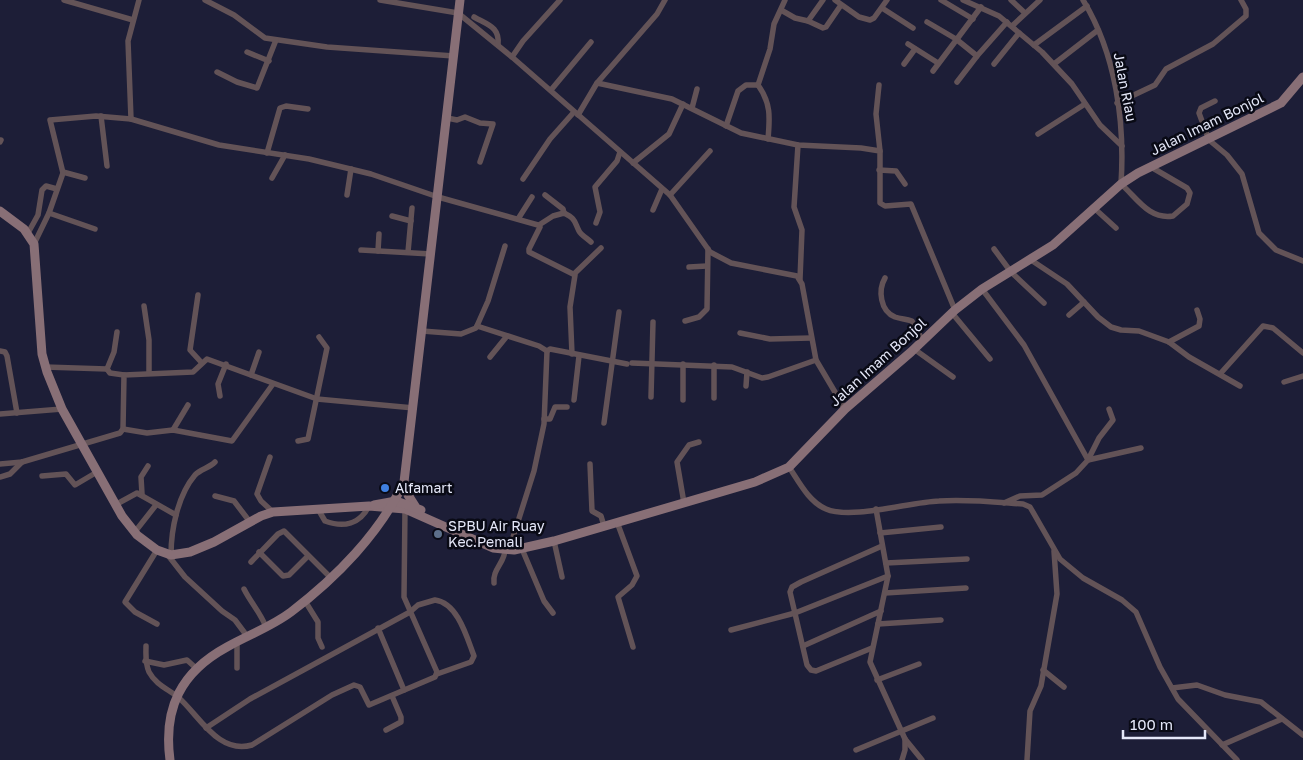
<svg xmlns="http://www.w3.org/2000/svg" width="1303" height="760" font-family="'Golos Text',sans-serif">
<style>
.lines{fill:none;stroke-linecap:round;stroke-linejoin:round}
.street{stroke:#635357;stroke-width:5.5}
.secondary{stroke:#886f76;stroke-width:9}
.shop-dot{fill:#3f7fe0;stroke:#090a15;stroke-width:2}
.service-dot{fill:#5c6f8a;stroke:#090a15;stroke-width:2}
.labels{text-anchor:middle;stroke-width:5;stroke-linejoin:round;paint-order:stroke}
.street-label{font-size:14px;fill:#e5e8f9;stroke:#090a15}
.poi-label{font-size:14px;fill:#e5e8f9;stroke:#090a15;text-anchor:start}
</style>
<rect width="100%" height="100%" fill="#1d1e37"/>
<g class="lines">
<g class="street">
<polyline points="64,0 133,20"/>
<polyline points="205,0 234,15 265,38 327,47 454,56"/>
<polyline points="380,0 458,13 512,57 670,195 710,252 731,263 797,276 802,284 816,360 845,409"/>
<polyline points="835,0 859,17 870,20 874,18 887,0"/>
<polyline points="941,0 973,19"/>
<polyline points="963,0 999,16 1042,52 1072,84 1100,125 1122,146"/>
<polyline points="1011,0 1025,13"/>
<path d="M1083,0C1116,54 1125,122 1121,184C1137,198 1149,220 1173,216L1187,204L1190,193L1187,188L1151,167"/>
<polyline points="882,8 913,28"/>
<polyline points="781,10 795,18 808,21 823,0"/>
<path d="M474,17C488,25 500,27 498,45"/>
<polyline points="808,21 823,28 826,27 841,5"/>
<polyline points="927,22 956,39 977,56"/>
<polyline points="1012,26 1040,0"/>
<polyline points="908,44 938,63"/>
<polyline points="1034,45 1087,6"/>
<polyline points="247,52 269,61"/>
<polyline points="512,57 523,41 560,0"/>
<polyline points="904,64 915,49"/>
<polyline points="994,64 1019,33"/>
<polyline points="1054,64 1098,30"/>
<polyline points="933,71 981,7"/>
<polyline points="217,72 237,82 257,88 276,40"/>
<polyline points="957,82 977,56 1007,22"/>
<polyline points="597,83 672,99 741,133 798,145 861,148 880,151 880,203 885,206 911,204 955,310"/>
<polyline points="758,85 770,49 774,24 785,0"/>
<path d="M758,85C771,103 770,117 768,139"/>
<polyline points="879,85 876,114 880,151"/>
<polyline points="551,90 591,42"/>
<polyline points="1215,101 1201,108 1199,113 1209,140 1227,155 1242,174 1259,233 1276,250 1303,261"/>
<polyline points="1117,103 1155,85 1166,69 1213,44 1246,16 1246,9 1241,0"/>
<polyline points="692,108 697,89"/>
<polyline points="578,115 597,83 657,14 665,0"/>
<polyline points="101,116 107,166"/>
<polyline points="447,118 457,120 465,117 480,123 493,124 480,162"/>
<polyline points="131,119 128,41 139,0"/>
<polyline points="726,126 738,91 746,85 758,85"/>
<polyline points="1038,134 1085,104"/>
<polyline points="0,142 1,140"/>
<polyline points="798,145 794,207 802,230 800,279"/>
<polyline points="267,153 280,108 286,106 308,109"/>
<polyline points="633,163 669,134 683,104"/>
<polyline points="879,170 896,171 905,184"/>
<polyline points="63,172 85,178"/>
<polyline points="272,178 285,155"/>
<polyline points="523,179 550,139 574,112"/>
<polyline points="347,195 351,169"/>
<polyline points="545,195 563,209 564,213"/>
<polyline points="670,195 710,151"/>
<polyline points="1094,208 1116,228"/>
<polyline points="653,210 662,189"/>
<polyline points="49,213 95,229"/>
<polyline points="392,216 411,221"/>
<polyline points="518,219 532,197"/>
<polyline points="596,223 600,212 595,187 617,161 620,152"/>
<path d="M539,225L553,216L564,213C576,219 574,221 579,231C581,235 588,239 591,242"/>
<polyline points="28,233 38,215 42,190 46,186 57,189"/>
<polyline points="34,244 49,213 63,173 50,120 96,116 131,119 219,145 309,159 371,174 438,197 538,225 540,227 529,249 529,252 575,275 570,307 572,354"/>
<polyline points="994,249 1011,272 1044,303"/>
<polyline points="361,250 431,254"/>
<polyline points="378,251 379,234"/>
<polyline points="408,252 412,208"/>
<polyline points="1031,260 1067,284 1098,317 1111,327 1121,330 1139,331 1169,342 1189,357 1240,386"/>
<polyline points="689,267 707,266"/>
<polyline points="574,274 601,248"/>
<path d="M885,278C878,290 880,311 895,317C901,319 906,319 912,321L923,341"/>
<polyline points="982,289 1024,345 1088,460 1141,448"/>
<polyline points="198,295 190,350 201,362"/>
<polyline points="144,306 149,340 149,373"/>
<polyline points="952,313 990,359"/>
<polyline points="1069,315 1084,302"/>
<polyline points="685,321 699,317 707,309 708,249"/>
<polyline points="477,326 539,346 547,351"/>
<polyline points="422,331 461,334 476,328 488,301 505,246"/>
<polyline points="117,332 114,352 107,369 110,373 124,375"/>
<polyline points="740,333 770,339 811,338"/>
<polyline points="1169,342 1199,326 1200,319 1197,310"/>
<polyline points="914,349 953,377"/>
<polyline points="0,351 5,352 7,356 17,413"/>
<polyline points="490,357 507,336"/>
<polyline points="632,363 732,367 762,378 768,377 816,360"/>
<polyline points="45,367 107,369"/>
<polyline points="1220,374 1263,326 1273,328 1303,353"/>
<polyline points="251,375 259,352"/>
<polyline points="1284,382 1303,376"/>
<polyline points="746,386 747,372"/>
<polyline points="220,396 218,384 226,364"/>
<polyline points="651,397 653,322"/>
<polyline points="714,398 714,365"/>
<polyline points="574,400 579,356"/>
<polyline points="683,400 683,364"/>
<polyline points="0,414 62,409"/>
<polyline points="544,419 550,419 555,407 567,407"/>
<polyline points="604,423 619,312"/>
<polyline points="123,429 147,433 173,430 232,441 273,384"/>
<polyline points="173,430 188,405"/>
<polyline points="298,441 308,439 327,348 319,337"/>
<polyline points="270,457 257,494 261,501 273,512"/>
<polyline points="0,464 22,462 120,433 123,429 124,375 193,372 207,359 317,399 414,408"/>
<polyline points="590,464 592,511 601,516 604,526"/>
<path d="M789,467C799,482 809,502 826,509C851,520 910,502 939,501C967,499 995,502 1023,504L1030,507L1060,559L1083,578L1122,600L1136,612L1160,667L1178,699L1237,760"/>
<polyline points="42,476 66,474 75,485 97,472"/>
<polyline points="0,477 10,474 22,462"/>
<polyline points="142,494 141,477 148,466"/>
<polyline points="215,496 234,501 250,522"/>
<polyline points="684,503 677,462 689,445 699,442"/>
<polyline points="1004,503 1020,496 1042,495 1076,473 1088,460 1099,438 1113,420 1109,409"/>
<polyline points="115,505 137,493 176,515"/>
<path d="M318,509L325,521C344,528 360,524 369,506"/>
<polyline points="876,509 888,576 870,662 905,739 922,760"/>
<polyline points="617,522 637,576 632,585 618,597 633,647"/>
<polyline points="134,533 156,505"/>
<polyline points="880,533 941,527"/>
<polyline points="554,541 562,577"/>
<polyline points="522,549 544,601 553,613"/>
<polyline points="157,550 125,602 135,612 157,624"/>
<polyline points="509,550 534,471 544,424 547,351 550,349 627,364"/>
<polyline points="259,552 283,576 289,575 308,556"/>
<polyline points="167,554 185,577 222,611 235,620 247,636"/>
<path d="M171,555C171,529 178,495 195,475C201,469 209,468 215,462"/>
<polyline points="251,562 278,534 284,531 330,577"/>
<polyline points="886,563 967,559"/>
<path d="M494,583C492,570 505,562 505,550"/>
<path d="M244,589C251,603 260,612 266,627"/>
<polyline points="885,593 966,588"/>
<polyline points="305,601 318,622 318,638 322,647"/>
<polyline points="878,624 941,620"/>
<polyline points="378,628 404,690"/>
<polyline points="731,630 795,613 888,576"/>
<polyline points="237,642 237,668"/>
<path d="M146,646C146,656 145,663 149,672C156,685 168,689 178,697C199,715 218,755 252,745L332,695L354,685L360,687L369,705L435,677L437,672L404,597L405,509"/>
<polyline points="803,646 881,611"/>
<polyline points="872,648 816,671 811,670 807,665 790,592 792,587 801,582 882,546"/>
<polyline points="145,661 164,665 187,660 197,669"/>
<polyline points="1043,670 1064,687"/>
<polyline points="877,680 919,664"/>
<polyline points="1172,688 1197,685 1225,695 1261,702 1303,735"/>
<path d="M206,728L250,699L410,612L418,605L435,600C458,603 467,638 474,656L471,662L437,674"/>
<polyline points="386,730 401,722 401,717 392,696"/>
<polyline points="1222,745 1282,719"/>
<polyline points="856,750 933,718"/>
<polyline points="902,760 905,750 905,739"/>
<polyline points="1027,760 1030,711 1041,686 1057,594 1054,551"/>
</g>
<g class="secondary">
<polyline points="0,211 24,229 34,244 42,354 47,372 62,409 122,516 137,535 157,550 171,555 190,552 214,542 261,516 273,512 369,506 405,509 493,548 514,550 554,541 755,482 789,467 845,409 911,352 955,310 982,289 1053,245 1121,184 1138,173 1281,103 1303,77"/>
<polyline points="404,482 408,495 415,506"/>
<polyline points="374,505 396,501 421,510"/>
<path d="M170,760C163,708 181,672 227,647C248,635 271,627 291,612C336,578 380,533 404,482L460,0"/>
</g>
</g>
<circle class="shop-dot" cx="385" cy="488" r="5"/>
<circle class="service-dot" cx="438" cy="534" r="5"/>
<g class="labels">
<g class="street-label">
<text transform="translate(1125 87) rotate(79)" y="5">Jalan Riau</text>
<text transform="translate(1207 124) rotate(-26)" y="5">Jalan Imam Bonjol</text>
<text transform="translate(878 362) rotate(-42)" y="5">Jalan Imam Bonjol</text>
</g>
<g class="poi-label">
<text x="395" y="493">Alfamart</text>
<text x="448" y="531">SPBU Air Ruay<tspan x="448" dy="16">Kec.Pemali</tspan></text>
</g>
</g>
<path d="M1123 730v8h82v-8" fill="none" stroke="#e5e8f9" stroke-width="2.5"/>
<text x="1130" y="730" font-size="15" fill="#e5e8f9" stroke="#090a15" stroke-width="4" paint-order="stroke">100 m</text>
</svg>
